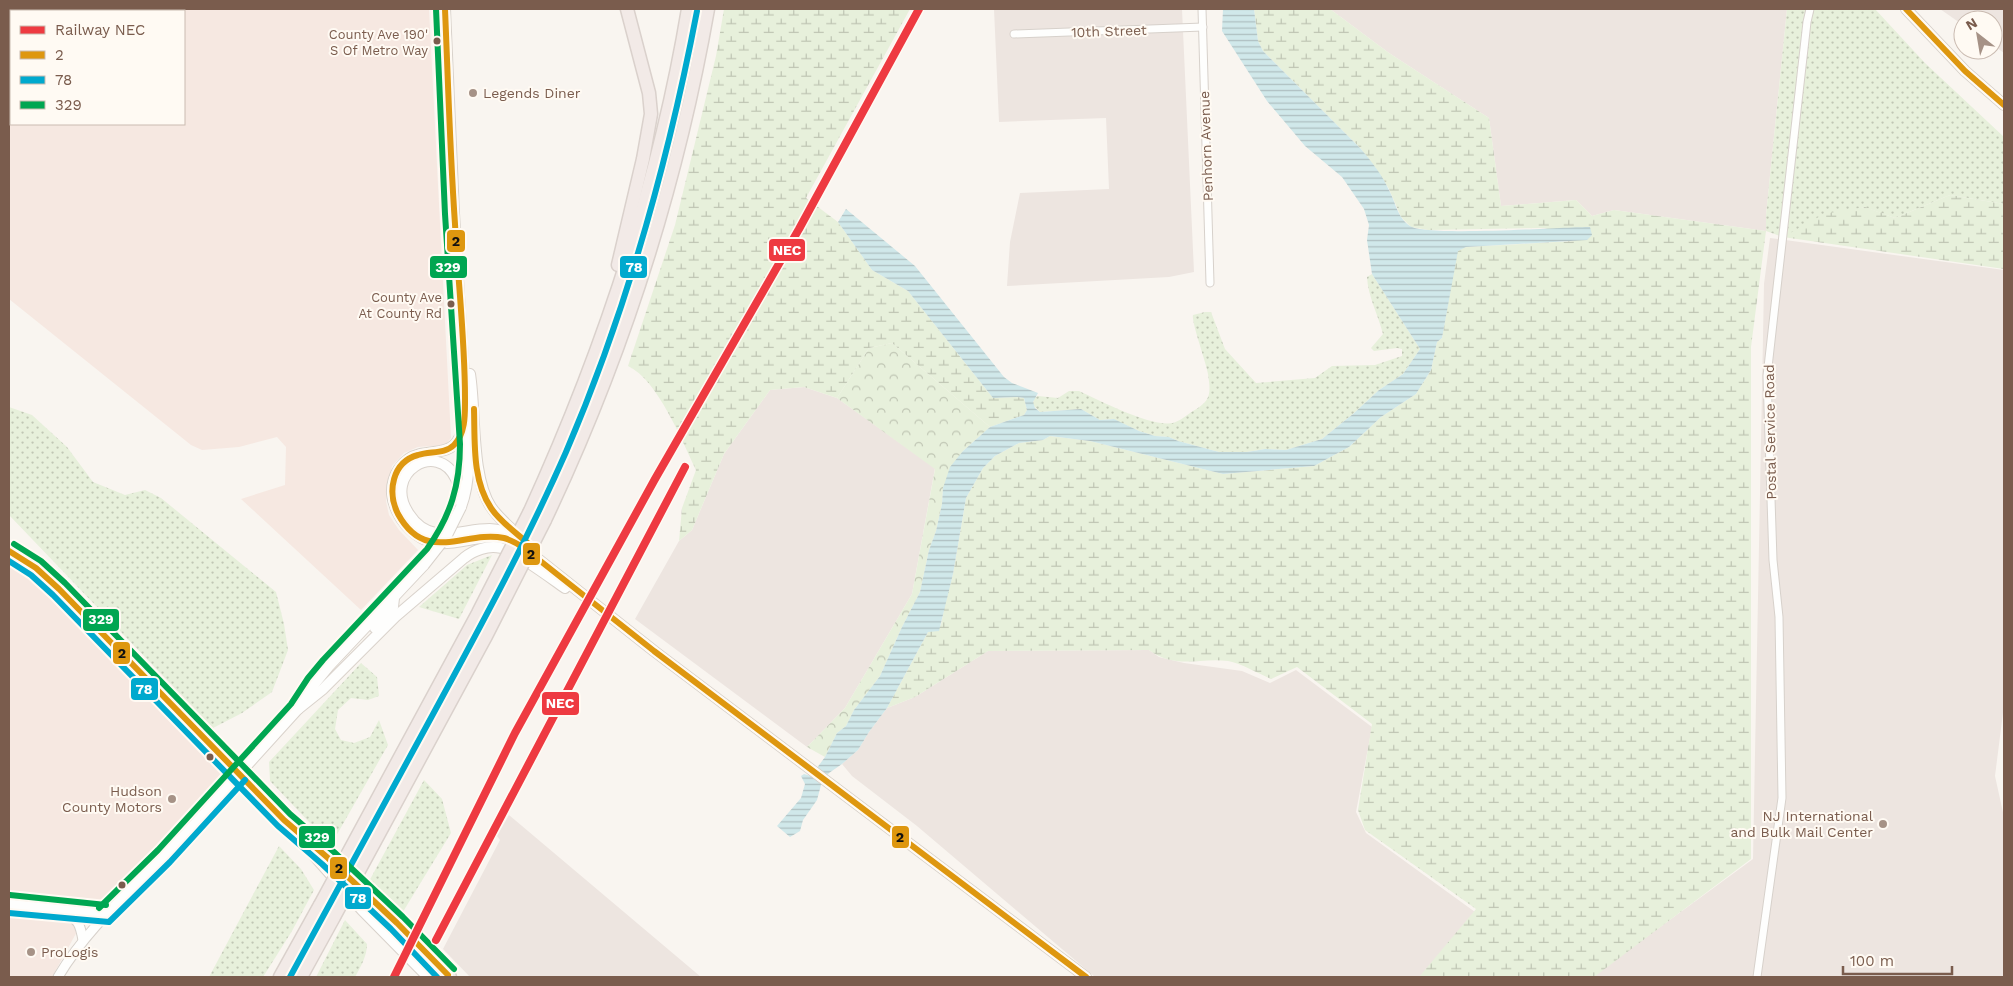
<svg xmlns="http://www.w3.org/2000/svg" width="2013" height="986" font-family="'Work Sans',sans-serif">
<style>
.commercial{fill:#f6e8e1;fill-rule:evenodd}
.industrial{fill:#ede5e0}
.grass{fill:url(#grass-dots)}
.forest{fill:url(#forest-crowns)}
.wetland{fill:url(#wetland-marsh)}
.water{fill:url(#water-rules)}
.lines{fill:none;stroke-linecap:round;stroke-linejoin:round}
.minor-casing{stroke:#d7d1cb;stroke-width:9}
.tertiary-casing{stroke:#d7d1cb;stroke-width:11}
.secondary-casing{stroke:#d9d2cb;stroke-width:12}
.motorway-casing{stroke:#dad1cc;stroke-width:15}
.minor{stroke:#fefefd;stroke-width:7}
.tertiary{stroke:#fefefd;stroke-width:9}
.secondary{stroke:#fefefd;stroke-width:10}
.motorway{stroke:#f2eae7;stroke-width:12}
.secondary-bridge-casing{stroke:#d9d2cb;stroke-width:12;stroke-linecap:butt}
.motorway-bridge-casing{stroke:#dad1cc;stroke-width:15;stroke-linecap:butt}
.secondary-bridge{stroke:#fefefd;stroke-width:10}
.motorway-bridge{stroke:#f2eae7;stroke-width:12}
.bus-1-casing{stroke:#fffaf3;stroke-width:10}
.bus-2-casing{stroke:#fffaf3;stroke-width:10}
.bus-3-casing{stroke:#fffaf3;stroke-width:10}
.bus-1{stroke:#de970f;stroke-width:6}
.bus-2{stroke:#00a9ce;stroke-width:6}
.bus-3{stroke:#00a651;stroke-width:6}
.rail-1-casing{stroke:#fffaf3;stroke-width:11}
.rail-1{stroke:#ee3a41;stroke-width:8}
.bus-dot{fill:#7a5c4d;stroke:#fffaf3;stroke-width:2}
.poi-dot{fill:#a69286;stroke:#fffaf3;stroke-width:2}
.labels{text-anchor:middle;stroke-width:4;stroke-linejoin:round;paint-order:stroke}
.bus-label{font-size:13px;fill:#7a5c4d;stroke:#fffaf3;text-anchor:end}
.street-label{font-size:14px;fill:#7a5c4d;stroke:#fffaf3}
.poi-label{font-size:14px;fill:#7a5c4d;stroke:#fffaf3;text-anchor:start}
.line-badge{stroke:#fffaf3;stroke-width:2}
.badge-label{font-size:14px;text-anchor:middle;font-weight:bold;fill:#fff}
.pale-badge-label{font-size:14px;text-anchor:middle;font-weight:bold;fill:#111}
</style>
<defs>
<pattern id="grass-dots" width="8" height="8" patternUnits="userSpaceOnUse" patternTransform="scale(1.25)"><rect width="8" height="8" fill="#e7f0db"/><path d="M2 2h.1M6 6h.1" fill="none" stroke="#c0c6b4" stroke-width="1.8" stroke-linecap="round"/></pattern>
<pattern id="forest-crowns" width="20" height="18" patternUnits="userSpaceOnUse" patternTransform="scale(1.25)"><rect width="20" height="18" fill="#e7f0db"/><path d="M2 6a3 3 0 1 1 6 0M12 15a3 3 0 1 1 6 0" fill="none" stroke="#c0c6b4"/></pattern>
<pattern id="wetland-marsh" width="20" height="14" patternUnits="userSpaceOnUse" patternTransform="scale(1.25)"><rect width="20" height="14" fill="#e7f0db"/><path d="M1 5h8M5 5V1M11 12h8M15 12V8" fill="none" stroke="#c0c6b4"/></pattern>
<pattern id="water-rules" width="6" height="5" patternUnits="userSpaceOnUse" patternTransform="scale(1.25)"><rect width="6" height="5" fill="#d0e8ea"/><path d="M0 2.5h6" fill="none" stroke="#aebfc0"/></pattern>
</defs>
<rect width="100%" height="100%" fill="#f9f5f0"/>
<g class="commercial">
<path d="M9,9H429L451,438L445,445L418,447L404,453L392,466L386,501L389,515L399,530L418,550L361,610L241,499L285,485L286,447L277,437L239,447L202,450L191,445L9,299ZM11,11H184V124H11Z"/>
<polygon points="9,542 43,563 162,675 213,728 228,776 173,836 105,899 79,928 52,977 9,977"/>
</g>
<g class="industrial">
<polygon points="994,9 1182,9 1194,272 1169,277 1007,286 1010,242 1020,193 1109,189 1106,118 999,122"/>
<polygon points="1330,9 1787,9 1766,215 1766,231 1614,210 1592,216 1576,200 1501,206 1489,118 1389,53"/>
<polygon points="1940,9 2004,9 2004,53 1993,45 1993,20 1963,20 1963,25"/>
<polygon points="1770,238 2004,270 2004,705 1995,776 2004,817 2004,977 1592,977 1753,859 1764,284"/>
<polygon points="804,387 837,398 935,468 912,594 845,708 807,747 635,619 679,541 692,530 724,454 770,390"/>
<polygon points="1149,650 1159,657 1184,663 1242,671 1270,683 1296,670 1372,727 1356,812 1366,833 1475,912 1420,977 1095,977 917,826 852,776 842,764 858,750 869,732 887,708 915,697 988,651"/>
<polygon points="509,815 701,977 470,977 443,949 500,840 497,836"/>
</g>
<g class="grass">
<polygon points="1787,9 1875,9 1925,63 2004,137 2004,204 1950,195 1895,218 1864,207 1783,237 1766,231 1766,215"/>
<path d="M1372,274L1420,349L1403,374L1379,390L1353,414L1322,439L1286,450L1265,449L1247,452H1219L1178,441L1169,437L1155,436L1139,431L1113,419L1100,420L1081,409L1040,412L1033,405L1034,398L1038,396L1058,398L1069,391H1079C1101,401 1150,427 1173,423C1180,421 1187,415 1193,411C1211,401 1211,394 1208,374C1206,362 1191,321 1193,315L1205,312H1211L1225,349L1256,383L1315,378L1332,366L1375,365L1402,356V349L1397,348L1374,351L1371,348L1383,334C1378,314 1368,297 1367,277Z"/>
<polygon points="9,407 32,415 67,447 93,482 125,495 145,490 161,498 276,592 284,624 288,650 272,692 242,713 213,728 9,515"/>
<polygon points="492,555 459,619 419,607 467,565"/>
<polygon points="361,663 377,677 379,696 368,700 351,698 338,710 335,729 341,740 354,743 370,737 379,720 388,745 331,845 270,781 269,762"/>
<polygon points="424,780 442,799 451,833 401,915 367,885"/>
<polygon points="279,846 301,869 314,890 292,931 263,977 209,977"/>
<path d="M345,920L367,944C367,956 361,966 355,977H316Z"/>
</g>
<polygon class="forest" points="892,343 990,427 963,451 943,488 942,504 936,531 929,550 920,592 902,627 880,676 854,710 846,726 837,733 825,757 807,747 845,708 912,594 935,469 837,398 869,348"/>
<g class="wetland">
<path d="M724,9H910L806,198L838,222L872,270L908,291L993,398L1017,397L1024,398L1027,410L1024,415L990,427L892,343L869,348L837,398L804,387L770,390L724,454L692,530L679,541L682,508L696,470C682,441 658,380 628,366L675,225L716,56Z"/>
<path d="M1254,9H1330L1389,53L1489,118L1501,206L1576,200L1592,216L1614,210L1766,231L1751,347V859L1594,977H1419L1476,909L1365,830L1358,810L1372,724L1297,667L1271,679C1259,674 1241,663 1228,661C1199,657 1176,670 1149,650L988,651L915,697L887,708L928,632L941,625L945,604L953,574L966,498L983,468L995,456L1019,443L1043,440L1050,436L1090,441L1223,474L1314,466L1349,447L1381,417L1416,394L1431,370L1437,342L1442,338L1457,251L1466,247L1575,241L1545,228L1428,230L1411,227L1401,217L1389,189L1375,167L1361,149L1263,51L1258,41Z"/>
<polygon points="1950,195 2004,204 2004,269 1783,237 1824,214 1865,207 1895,218"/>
</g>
<path class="water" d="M1223,9H1254L1258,41L1263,51L1361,149C1372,162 1382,175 1389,190C1396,203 1397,217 1410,226C1426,237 1561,227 1590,227L1592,235L1587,240L1466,247L1458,251L1442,338L1437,342L1431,370L1416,394L1381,417L1349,447L1314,466L1223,474L1090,441L1050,436L1043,440L1019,443L995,456L983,468L966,498L953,574L939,631L928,632L887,708L869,732L858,750L842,764L829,773L821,785L817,800L803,820L800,831L790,837L777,826L801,798L805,784L801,776L804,774L811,776L825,757L837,733L846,726L854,710L880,676L902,627L920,592L929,550L936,531L942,504L943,488L950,467L963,451L990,427L1024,415L1027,410L1024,398L1017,397L993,398L908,291L872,270L838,222L846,209L915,266L1004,377L1012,383L1038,393L1033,402L1035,408L1040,412L1081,409L1100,420L1114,419L1139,431L1155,436L1169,437L1178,441L1219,452H1247L1265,449L1286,450L1322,439L1353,414L1379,390L1403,374L1420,349L1372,274L1367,240L1369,225L1364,209L1342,177L1305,146L1267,101L1222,31Z"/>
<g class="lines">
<g class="minor-casing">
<g id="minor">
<polyline points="1202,9 1210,283"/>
<polyline points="1014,34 1203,27"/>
<polyline points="1757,977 1782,798 1779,617 1773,560 1767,376 1807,22 1810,9"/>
</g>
</g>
<g class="tertiary-casing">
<g id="tertiary">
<polyline points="9,904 105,914"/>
<path d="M65,912C79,921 80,924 83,940"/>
<path d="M58,977C86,930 126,895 164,856C190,830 214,802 239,774"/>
</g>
</g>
<g class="secondary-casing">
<g id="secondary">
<polyline points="445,9 454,213 465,394"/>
<polyline points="1906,9 1965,71 2004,105"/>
<path d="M470,374C476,412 471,477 491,507C502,523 521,537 536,550"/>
<path d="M465,387C464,403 467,427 458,440C451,453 433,451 420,454C402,458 391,476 392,494C393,505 399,517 406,525C438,561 467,532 503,538C511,540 517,544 524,548L654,651L1086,977"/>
<path d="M460,502C459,494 459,486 456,479C438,439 381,473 409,514C437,558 484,511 515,538"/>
<path d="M461,507C471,480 469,450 467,421"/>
<polyline points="9,551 36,568 59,589 284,820 328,858 397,923 448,975"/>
<polyline points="375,628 393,607 394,598"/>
<path d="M298,709L323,689L395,617L464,558C474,550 488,545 501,548C515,551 552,579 565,588"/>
<polyline points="239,774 298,709 315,683 329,666 424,565"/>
<polyline points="301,841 362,910 428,977"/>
</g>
</g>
<g class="motorway-casing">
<g id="motorway">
<polyline points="618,265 643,159 651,114 649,93 627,9"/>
<path d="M530,511C603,351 659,183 688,9"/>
<path d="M545,520C622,358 677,185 708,9"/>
<polyline points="448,975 450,977"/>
<polyline points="280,977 320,905"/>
<polyline points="301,977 334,917"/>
</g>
</g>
<use href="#minor" class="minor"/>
<use href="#tertiary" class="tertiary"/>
<use href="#secondary" class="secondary"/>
<use href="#motorway" class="motorway"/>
<g class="secondary-bridge-casing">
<polyline id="secondary-bridge" points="424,565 446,537 461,507"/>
</g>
<g class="motorway-bridge-casing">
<g id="motorway-bridge">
<polyline points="320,905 478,613 530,511"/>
<polyline points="334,917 485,638 545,520"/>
</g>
</g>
<use href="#secondary-bridge" class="secondary-bridge"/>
<use href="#motorway-bridge" class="motorway-bridge"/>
<g class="bus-1-casing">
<g id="bus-1">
<path d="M445,9C448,81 450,153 455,224C458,282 465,340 465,398C465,413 466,433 454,445C445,454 430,451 418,455C392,462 387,492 398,514C426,565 464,530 504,538C511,540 518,544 524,548L654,651L1086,977"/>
<polyline points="1906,9 1965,71 2004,105"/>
<path d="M474,409C475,442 472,480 491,508C501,523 518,534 531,546"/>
<polyline points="9,551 36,568 59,589 284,820 328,858 397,923 448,975"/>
</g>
</g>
<g class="bus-2-casing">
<g id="bus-2">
<polyline points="9,561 31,575 53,595 278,826 322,864 391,929 437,977"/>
<polyline points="9,913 109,922 170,862 245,780"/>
<path d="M290,977C337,890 384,803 432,716C479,629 526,543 566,452C627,310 668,162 697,11"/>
</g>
</g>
<g class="bus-3-casing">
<g id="bus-3">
<polyline points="14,544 41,561 65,583 290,814 334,852 403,917 454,969"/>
<polyline points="10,895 106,905"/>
<path d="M99,908L158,850L291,704L308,678L323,660L427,549C451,515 460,485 460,444L445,214L436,9"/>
</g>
</g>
<use href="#bus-1" class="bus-1"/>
<use href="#bus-2" class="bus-2"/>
<use href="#bus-3" class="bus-3"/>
<g class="rail-1-casing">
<g id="rail-1">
<polyline points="436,940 685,467"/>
<polyline points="394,977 515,733 655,479 799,229 919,9"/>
</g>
</g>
<use href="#rail-1" class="rail-1"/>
</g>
<g class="bus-dot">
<circle cx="437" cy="41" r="4.5"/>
<circle cx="451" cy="304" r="4.5"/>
<circle cx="210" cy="757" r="4.5"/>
<circle cx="122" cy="885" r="4.5"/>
</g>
<g class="poi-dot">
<circle cx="473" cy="93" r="5"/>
<circle cx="172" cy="799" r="5"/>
<circle cx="1883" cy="824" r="5"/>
<circle cx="31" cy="952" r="5"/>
</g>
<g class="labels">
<g class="bus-label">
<text x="428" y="39">County Ave 190'<tspan x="428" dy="16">S Of Metro Way</tspan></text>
<text x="442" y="302">County Ave<tspan x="442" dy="16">At County Rd</tspan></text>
</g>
<g class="street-label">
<text transform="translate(1109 31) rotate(-2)" y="5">10th Street</text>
<text transform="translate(1206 146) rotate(-92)" y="5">Penhorn Avenue</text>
<text transform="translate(1770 432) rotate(-91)" y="5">Postal Service Road</text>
</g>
<g class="poi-label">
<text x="483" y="98">Legends Diner</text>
<text x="162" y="796" text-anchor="end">Hudson<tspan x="162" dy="16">County Motors</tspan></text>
<text x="1873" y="821" text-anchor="end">NJ International<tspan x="1873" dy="16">and Bulk Mail Center</tspan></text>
<text x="41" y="957">ProLogis</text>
</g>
</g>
<g class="line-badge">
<rect x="446" y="229" width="20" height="24" rx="5" fill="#de970f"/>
<rect x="768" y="238" width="38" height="24" rx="5" fill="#ee3a41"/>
<rect x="619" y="255" width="29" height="24" rx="5" fill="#00a9ce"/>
<rect x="429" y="255" width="39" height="24" rx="5" fill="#00a651"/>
<rect x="522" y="542" width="19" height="24" rx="5" fill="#de970f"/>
<rect x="82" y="608" width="38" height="24" rx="5" fill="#00a651"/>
<rect x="112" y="641" width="19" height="24" rx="5" fill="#de970f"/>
<rect x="130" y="677" width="29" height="24" rx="5" fill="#00a9ce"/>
<rect x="541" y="691" width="39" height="25" rx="5" fill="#ee3a41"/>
<rect x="891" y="825" width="19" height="24" rx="5" fill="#de970f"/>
<rect x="298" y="825" width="38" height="24" rx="5" fill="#00a651"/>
<rect x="329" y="856" width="19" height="24" rx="5" fill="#de970f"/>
<rect x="344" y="886" width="28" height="24" rx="5" fill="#00a9ce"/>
</g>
<g class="badge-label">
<text x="787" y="255">NEC</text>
<text x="634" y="272">78</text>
<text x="448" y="272">329</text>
<text x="101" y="624">329</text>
<text x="144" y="694">78</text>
<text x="560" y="708">NEC</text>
<text x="317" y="842">329</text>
<text x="358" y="903">78</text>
</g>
<g class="pale-badge-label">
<text x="456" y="246">2</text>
<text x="531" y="559">2</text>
<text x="122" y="658">2</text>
<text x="900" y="842">2</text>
<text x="339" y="873">2</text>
</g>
<rect width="2013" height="986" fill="none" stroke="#7a5c4d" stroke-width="20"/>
<rect x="10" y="10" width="175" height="115" fill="#fffaf3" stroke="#cabbb1"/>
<rect x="20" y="26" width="25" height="8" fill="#ee3a41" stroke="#cabbb1"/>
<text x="55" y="35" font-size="15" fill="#7a5c4d">Railway NEC</text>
<rect x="20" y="51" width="25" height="8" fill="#de970f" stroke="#cabbb1"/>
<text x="55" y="60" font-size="15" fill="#7a5c4d">2</text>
<rect x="20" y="76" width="25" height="8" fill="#00a9ce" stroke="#cabbb1"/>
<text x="55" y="85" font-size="15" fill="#7a5c4d">78</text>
<rect x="20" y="101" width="25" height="8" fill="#00a651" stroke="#cabbb1"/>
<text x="55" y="110" font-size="15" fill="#7a5c4d">329</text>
<g transform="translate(1978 35) rotate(329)"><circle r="24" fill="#fffaf3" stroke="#cabbb1"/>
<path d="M0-4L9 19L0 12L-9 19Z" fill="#a69286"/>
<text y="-8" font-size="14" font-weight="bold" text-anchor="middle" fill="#7a5c4d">N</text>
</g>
<path d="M1843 966v8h109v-8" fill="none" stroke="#7a5c4d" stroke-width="2.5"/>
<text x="1850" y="966" font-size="15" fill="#7a5c4d" stroke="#fffaf3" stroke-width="4" paint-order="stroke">100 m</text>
</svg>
